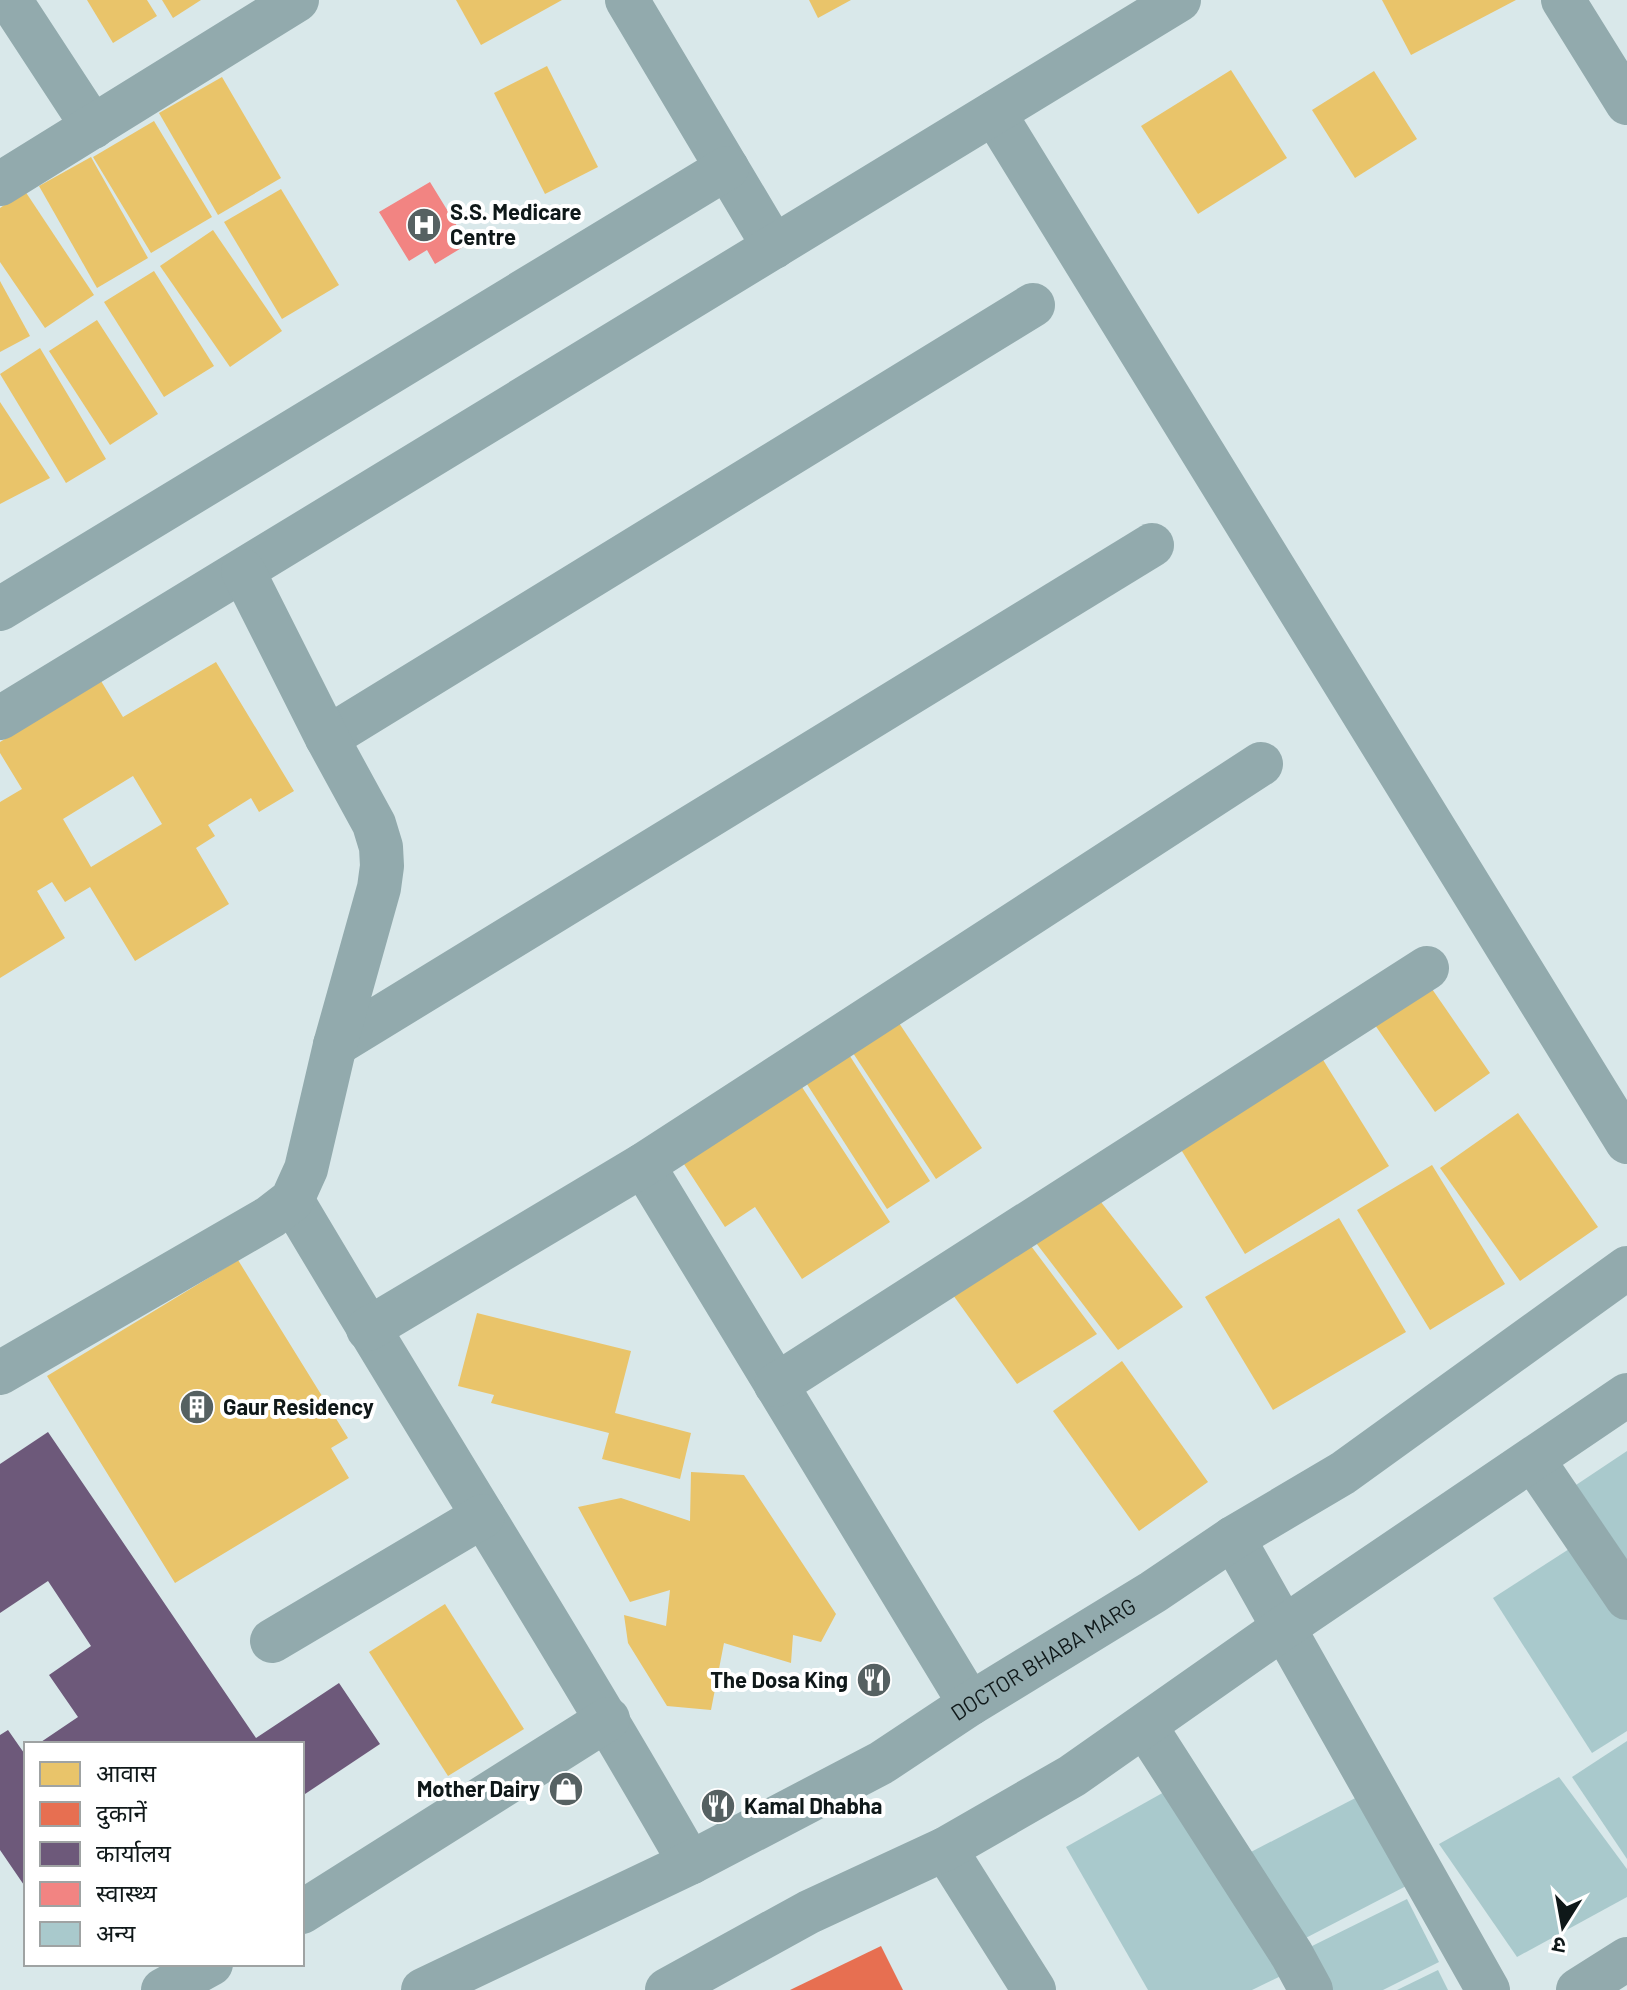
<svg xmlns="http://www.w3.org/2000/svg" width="1627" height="1990" font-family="Barlow,'Noto Sans Devanagari',sans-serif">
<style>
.homes{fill:#e9c46a;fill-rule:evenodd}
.shops{fill:#e76f51}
.offices{fill:#6d597a}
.health{fill:#f28482}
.building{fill:#a9c9cc}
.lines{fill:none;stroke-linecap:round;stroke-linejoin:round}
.minor{stroke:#92aaad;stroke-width:44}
.labels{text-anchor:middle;stroke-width:8;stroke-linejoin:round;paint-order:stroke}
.poi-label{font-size:22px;font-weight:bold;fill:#0f1819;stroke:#fff;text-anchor:start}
.street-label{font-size:22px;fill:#0f1819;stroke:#fff}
</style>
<rect width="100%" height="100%" fill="#d9e8ea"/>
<g class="homes">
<polygon points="87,0 147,0 157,16 113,43"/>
<polygon points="162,0 201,0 173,18"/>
<polygon points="456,0 562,0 481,45"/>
<polygon points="809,0 851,0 818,18"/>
<polygon points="1382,0 1516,0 1411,55"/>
<polygon points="547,66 598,167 545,194 494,93"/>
<polygon points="1231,70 1287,158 1198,214 1141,126"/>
<polygon points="1374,71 1417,139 1355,178 1312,110"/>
<polygon points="222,77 281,178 218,215 159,113"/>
<polygon points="154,121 212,217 151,253 93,157"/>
<polygon points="91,157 148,258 97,288 39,186"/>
<polygon points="281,189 339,285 282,319 224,222"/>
<polygon points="25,191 94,295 45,328 0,262 0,208"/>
<polygon points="213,230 282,331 230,367 160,266"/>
<polygon points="154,271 214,366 164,397 104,302"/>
<polygon points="0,281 30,336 0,352"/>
<polygon points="97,320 158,414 110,445 49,351"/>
<polygon points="40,348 106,459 66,483 0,374"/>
<polygon points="0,402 50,478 0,504"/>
<path d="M216,662L294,791L259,812L251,798L208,825L215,836L196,848L229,904L135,961L90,887L65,902L52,882L37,891L65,938L0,978V802L22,789L0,753V742L101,681L123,717ZM133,776L162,824L91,867L63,819Z"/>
<polygon points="1430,986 1490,1073 1435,1112 1375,1025"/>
<polygon points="899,1023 982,1148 936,1179 853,1053"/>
<polygon points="846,1050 930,1181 887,1209 803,1078"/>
<polygon points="1320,1055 1389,1166 1245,1254 1177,1143"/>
<polygon points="798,1081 890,1222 802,1279 755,1207 725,1227 680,1158"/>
<polygon points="1518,1113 1598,1227 1520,1281 1440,1168"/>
<polygon points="1432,1165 1505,1284 1430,1330 1357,1210"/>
<polygon points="1097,1197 1183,1307 1118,1350 1033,1239"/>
<polygon points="1339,1218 1406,1332 1273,1410 1205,1297"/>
<polygon points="1031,1246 1097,1334 1017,1384 953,1295"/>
<polygon points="238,1260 348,1438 331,1448 349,1478 175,1583 47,1376"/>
<polygon points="477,1313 631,1351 615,1413 691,1433 680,1479 602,1459 609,1433 491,1403 494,1395 458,1386"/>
<polygon points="1122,1361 1208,1482 1139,1531 1053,1411"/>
<polygon points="691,1472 744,1475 836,1614 821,1642 793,1635 791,1663 724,1643 711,1710 667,1706 628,1643 624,1615 666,1626 670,1590 630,1602 578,1507 621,1498 690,1521"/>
<polygon points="445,1604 524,1729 448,1776 369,1652"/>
</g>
<polygon class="shops" points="881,1946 903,1990 790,1990"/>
<g class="offices">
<polygon points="48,1432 256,1738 339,1683 380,1744 302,1796 302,1744 38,1744 78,1717 49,1675 91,1646 48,1581 0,1613 0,1464"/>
<polygon points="8,1730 24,1753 26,1752 26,1888 0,1850 0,1735"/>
</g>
<polygon class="health" points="430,182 468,244 435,264 427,250 409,261 379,212"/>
<g class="building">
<polygon points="1627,1451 1627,1560 1576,1485"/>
<polygon points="1580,1542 1627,1615 1627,1731 1592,1753 1493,1598"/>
<polygon points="1627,1741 1627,1859 1572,1777"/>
<polygon points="1559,1777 1627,1869 1627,1897 1517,1957 1439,1844"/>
<polygon points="1166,1791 1281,1976 1252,1990 1148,1990 1066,1847"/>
<polygon points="1365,1793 1412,1883 1296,1943 1249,1853"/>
<polygon points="1407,1899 1439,1962 1383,1990 1324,1990 1304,1950"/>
<polygon points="1438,1970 1448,1990 1397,1990"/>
</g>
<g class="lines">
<g class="minor">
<polyline points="10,0 93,127"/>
<polyline points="627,0 774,247"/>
<polyline points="1563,0 1627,103"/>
<polyline points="994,113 1627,1142"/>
<polyline points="0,184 297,0"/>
<polyline points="0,609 727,168"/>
<polyline points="0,718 1179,0"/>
<polyline points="327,738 1033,305"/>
<polyline points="335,1045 1152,545"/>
<polyline points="643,1165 970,1704"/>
<path d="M292,1200C423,1422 562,1639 690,1863"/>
<polyline points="368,1329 643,1165 1261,764"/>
<polyline points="0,1373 270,1217 292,1200 306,1169 335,1045 379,888 382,866 381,847 374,824 327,738 243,571"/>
<polyline points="776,1385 1427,968"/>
<polyline points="1533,1460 1627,1598"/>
<polyline points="1233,1538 1488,1990"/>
<polyline points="272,1641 483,1516"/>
<polyline points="1145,1726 1292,1955 1311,1990"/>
<polyline points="945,1849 1034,1990"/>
<polyline points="302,1912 608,1719"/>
<polyline points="163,1990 211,1964"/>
<path id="s1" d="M423,1990L690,1863L881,1763L970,1704L1153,1592L1233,1538L1343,1473L1627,1268"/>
<polyline points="667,1990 809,1912 945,1849 1072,1776 1283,1628 1627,1395"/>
<polyline points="1578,1990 1627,1959"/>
</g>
</g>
<defs>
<g id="hospital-disc" transform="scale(1.8)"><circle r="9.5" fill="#566162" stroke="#fff"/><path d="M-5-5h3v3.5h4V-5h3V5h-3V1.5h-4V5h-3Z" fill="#fff"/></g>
<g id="building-disc" transform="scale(1.8)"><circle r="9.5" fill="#566162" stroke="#fff"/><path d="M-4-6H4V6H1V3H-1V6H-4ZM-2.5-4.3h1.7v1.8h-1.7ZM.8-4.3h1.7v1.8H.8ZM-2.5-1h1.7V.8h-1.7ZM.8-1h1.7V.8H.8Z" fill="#fff"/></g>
<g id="restaurant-disc" transform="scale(1.8)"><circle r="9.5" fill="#566162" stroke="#fff"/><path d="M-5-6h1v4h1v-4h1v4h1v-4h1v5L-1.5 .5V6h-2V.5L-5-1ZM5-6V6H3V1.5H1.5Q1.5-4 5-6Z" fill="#fff"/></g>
<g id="shop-disc" transform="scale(1.8)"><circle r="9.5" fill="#566162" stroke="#fff"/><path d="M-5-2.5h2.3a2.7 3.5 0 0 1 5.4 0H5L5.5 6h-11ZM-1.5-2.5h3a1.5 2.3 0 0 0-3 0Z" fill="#fff"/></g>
</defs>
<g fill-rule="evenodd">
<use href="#hospital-disc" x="424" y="225"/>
<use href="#building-disc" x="197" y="1407"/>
<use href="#restaurant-disc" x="874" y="1680"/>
<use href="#shop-disc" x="566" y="1789"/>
<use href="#restaurant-disc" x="718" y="1806"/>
</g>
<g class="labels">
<g class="poi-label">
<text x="450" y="220">S.S. Medicare<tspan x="450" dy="25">Centre</tspan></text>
<text x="223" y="1415">Gaur Residency</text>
<text x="848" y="1688" text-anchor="end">The Dosa King</text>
<text x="540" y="1797" text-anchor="end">Mother Dairy</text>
<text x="744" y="1814">Kamal Dhabha</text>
</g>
<g class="street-label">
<text dy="8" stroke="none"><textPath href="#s1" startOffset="704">DOCTOR BHABA MARG</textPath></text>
</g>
</g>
<rect x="24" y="1742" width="280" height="224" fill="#ffffff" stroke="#9fa3a3" stroke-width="2"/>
<rect x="40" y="1762" width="40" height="24" fill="#e9c46a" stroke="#9fa3a3" stroke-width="2"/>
<text x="96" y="1782" font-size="24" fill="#0f1819">आवास</text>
<rect x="40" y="1802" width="40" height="24" fill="#e76f51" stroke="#9fa3a3" stroke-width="2"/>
<text x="96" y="1822" font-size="24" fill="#0f1819">दुकानें</text>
<rect x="40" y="1842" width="40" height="24" fill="#6d597a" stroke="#9fa3a3" stroke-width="2"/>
<text x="96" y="1862" font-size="24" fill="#0f1819">कार्यालय</text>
<rect x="40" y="1882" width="40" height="24" fill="#f28482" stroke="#9fa3a3" stroke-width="2"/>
<text x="96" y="1902" font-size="24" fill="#0f1819">स्वास्थ्य</text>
<rect x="40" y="1922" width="40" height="24" fill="#a9c9cc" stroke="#9fa3a3" stroke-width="2"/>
<text x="96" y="1942" font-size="24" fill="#0f1819">अन्य</text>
<g transform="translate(1563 1926) rotate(191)" stroke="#ffffff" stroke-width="6" paint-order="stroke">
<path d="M0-6L14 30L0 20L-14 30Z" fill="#0f1819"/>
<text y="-12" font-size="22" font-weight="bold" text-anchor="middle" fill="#0f1819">उ</text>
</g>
</svg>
